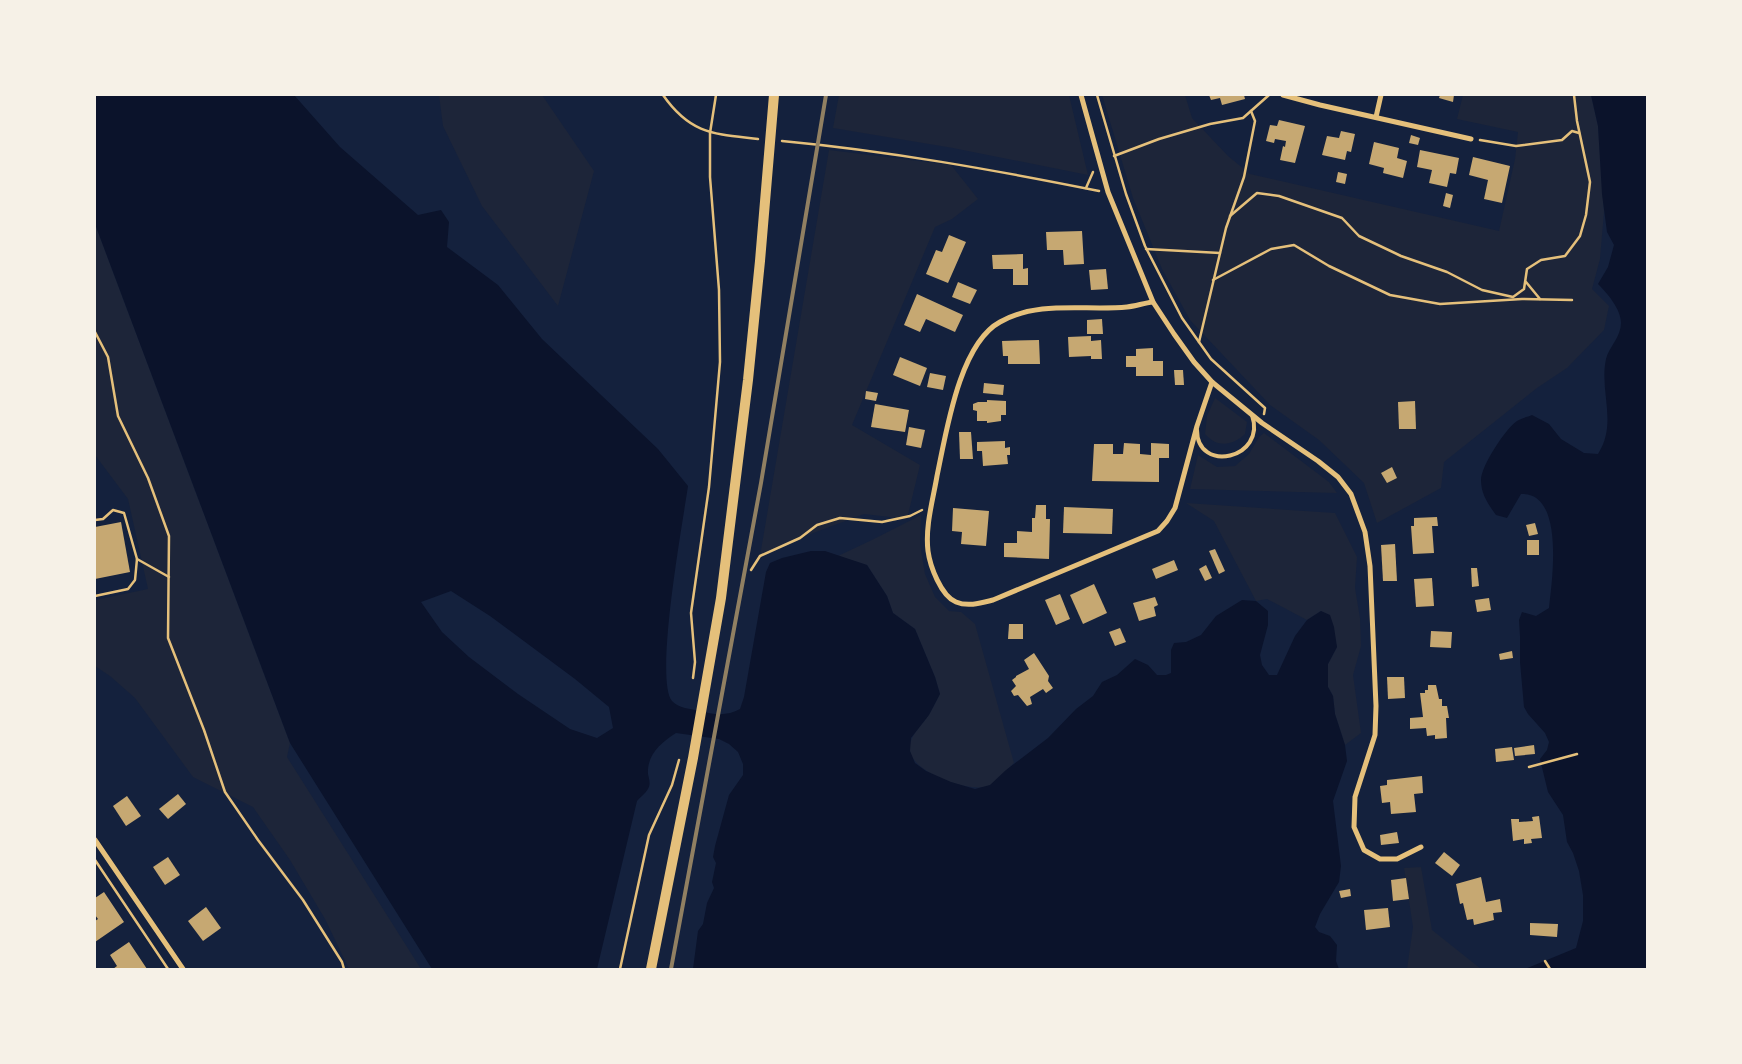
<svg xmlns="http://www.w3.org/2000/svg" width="1742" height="1064" font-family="'Space Grotesk',sans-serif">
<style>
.green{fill:#1d2539}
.water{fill:#0b132b;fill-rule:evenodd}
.building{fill:#c6a872}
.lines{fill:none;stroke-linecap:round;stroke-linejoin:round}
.path{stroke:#e5c07b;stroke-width:2.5}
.service{stroke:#e5c07b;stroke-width:4}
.minor{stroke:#e5c07b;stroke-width:5}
.secondary{stroke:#e5c07b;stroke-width:10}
.rail{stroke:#918062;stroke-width:4}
</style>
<rect width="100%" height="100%" fill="#14213d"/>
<g class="green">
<polygon points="439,95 542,95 594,171 558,306 482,206 443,126"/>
<polygon points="839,95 1069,95 1088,175 953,148 833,128"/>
<polygon points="1102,95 1185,95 1192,118 1228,156 1250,174 1499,231 1515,159 1518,132 1457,119 1463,95 1591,95 1598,126 1604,212 1600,259 1592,289 1609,306 1604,330 1567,368 1537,388 1444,462 1441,488 1377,523 1364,483 1319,440 1270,405 1190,320 1162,269 1133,198"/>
<polygon points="829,150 951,165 978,199 952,219 935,227 852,425 920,465 907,519 864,514 800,538 760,556"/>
<polygon points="95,224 290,743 287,757 421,969 349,969 325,919 290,860 253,807 193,777 135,698 110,676 95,666 95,600 148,589 128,499 95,455"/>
<path d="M1215,398L1247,422L1245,434C1232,446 1217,448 1205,434L1207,416Z"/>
<polygon points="1264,433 1329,482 1337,493 1190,489 1198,455 1217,467 1235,466 1249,454 1259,437"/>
<polygon points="1186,503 1335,513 1357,557 1355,588 1360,618 1361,646 1353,675 1361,733 1345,745 1335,714 1333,696 1328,687 1328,664 1337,647 1321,611 1307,620 1267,599 1256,601 1214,521"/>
<path d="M921,515L920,544L925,574L935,597L949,611L961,612L975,624L1014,763C1007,769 996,783 988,786C970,793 913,773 910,751C908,736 922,726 929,714C933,708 936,701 940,694L935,677L915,629L893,613L887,596L867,565L838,556L874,539Z"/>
<polygon points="1421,867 1432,930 1481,969 1407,969 1413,927 1404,868"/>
</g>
<g class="water">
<path d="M95,95H294L340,147L418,215L441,210L449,222L447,247L498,285L542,339L658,449L688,486C683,521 654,679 672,701C678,708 691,709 700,711C714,715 728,716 740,709L744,697L766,572L770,563L782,558L811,551H825L867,565L887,596L893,613L915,629L935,677L940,694L929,715L911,738L910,751L915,763L926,771L951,782L975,789L990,785L1006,770L1048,738L1076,709L1093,696L1102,682L1117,675L1135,659L1148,665L1157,675H1166L1171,673V650L1174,643L1186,642L1201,635L1216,616L1242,600L1256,601L1268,611V625L1260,655L1262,665L1269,675H1277L1295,636L1307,620L1321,611L1330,615L1334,627L1337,647L1328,664V687L1333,696L1335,714L1345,745L1347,761L1333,801L1341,866L1339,882L1320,914L1315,927L1319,932L1330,936L1337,945L1336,961L1339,969H693L698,931L703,924L707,903L714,888L712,882L716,863L713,857L715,846L729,795L743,775V764L738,752L729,744L719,739L676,733C661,743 647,754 648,774C649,779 651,784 648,789C645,794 640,797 637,801L597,969H432L290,743L95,224ZM451,591L490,616L575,679L609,707L613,728L597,738L570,729L518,694L469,657L442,632L421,602Z"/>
<path d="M1591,95H1647V969H1525L1576,948L1583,921V895L1579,871L1573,853L1567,842L1563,815L1548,792L1540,759L1547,750L1549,742L1545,733L1528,714L1524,707L1520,662V636L1519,620L1522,612L1536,616L1549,608C1552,581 1565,492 1521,494L1507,518L1496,515C1488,504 1481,494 1481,480C1481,466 1506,428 1517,421C1521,418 1528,417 1532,415L1549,424L1561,439L1584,453L1598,454C1618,423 1599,392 1606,359C1609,347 1621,337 1621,323C1621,309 1607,293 1598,284L1608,267L1614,245L1607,232L1602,194L1598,126Z"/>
</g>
<g class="building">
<polygon points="1209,95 1244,95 1245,99 1222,105 1220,98 1211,100"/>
<polygon points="1440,95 1454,95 1453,102 1439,98"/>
<polygon points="1279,120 1305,126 1295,163 1280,160 1283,146 1285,147 1286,141 1275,139 1274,143 1266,141 1270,125 1277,126"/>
<polygon points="1341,131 1355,134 1351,152 1347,151 1345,160 1322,155 1327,136 1339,138"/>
<polygon points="1411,135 1420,138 1418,145 1409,143"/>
<polygon points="1374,142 1399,148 1397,158 1407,161 1403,178 1383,173 1384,168 1369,164"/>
<polygon points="1420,150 1459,158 1456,174 1450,173 1447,187 1429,183 1432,170 1417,167"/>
<polygon points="1473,157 1510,166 1502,203 1484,199 1488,180 1469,175"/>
<polygon points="1338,172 1347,174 1345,184 1336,182"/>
<polygon points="1446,193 1453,195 1450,208 1443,206"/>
<polygon points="1082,231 1084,264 1064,265 1063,250 1047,250 1046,232"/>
<polygon points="949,235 966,242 948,283 926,274 936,250 942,252"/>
<polygon points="1023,254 1023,269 1028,268 1028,285 1013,285 1013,269 993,269 992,255"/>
<polygon points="1106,269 1108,289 1091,290 1089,270"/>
<polygon points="958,282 977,290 970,304 952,297"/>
<polygon points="917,294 963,315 955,332 926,319 920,332 904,325"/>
<polygon points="1102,319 1103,334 1087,334 1087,320"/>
<polygon points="1091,336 1091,341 1101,340 1102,359 1091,359 1091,356 1069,357 1068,337"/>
<polygon points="1039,340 1040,364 1008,364 1008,356 1003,356 1002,341"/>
<polygon points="1153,348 1153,361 1163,361 1163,376 1136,376 1136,367 1126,367 1126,356 1136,356 1136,349"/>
<polygon points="900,357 927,368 920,386 893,375"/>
<polygon points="1174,370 1183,370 1184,385 1175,385"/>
<polygon points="930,373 946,376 943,390 927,387"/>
<polygon points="984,383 1004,385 1003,395 983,393"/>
<polygon points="866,391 878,393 876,401 865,399"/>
<polygon points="987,400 1006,401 1006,415 1001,415 1001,421 987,423 987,421 977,421 977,411 973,410 973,404 978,402 987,402"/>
<polygon points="1415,401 1416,429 1399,429 1398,402"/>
<polygon points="875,404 909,410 905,432 871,427"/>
<polygon points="909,427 925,430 921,448 906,445"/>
<polygon points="959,432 971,432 973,459 960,459"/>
<polygon points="1005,441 1005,448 1010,447 1010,455 1007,455 1008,464 983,466 982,451 977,451 977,442"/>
<polygon points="1124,443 1140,444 1140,454 1151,455 1151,443 1169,444 1169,458 1159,458 1159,482 1092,481 1094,444 1113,444 1113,454 1123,454"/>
<polygon points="1392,467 1397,478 1387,483 1381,473"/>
<polygon points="1036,505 1046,505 1046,519 1050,519 1049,559 1004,557 1004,543 1017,543 1017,531 1032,532 1032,518 1035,518"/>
<polygon points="1064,507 1113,509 1112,534 1063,533"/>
<polygon points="953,508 989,511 986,546 961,544 962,532 952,531"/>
<polygon points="1437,517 1438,526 1432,526 1434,553 1413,554 1411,526 1414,526 1414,518"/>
<polygon points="121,522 130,572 95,579 95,527"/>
<polygon points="1535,523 1538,534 1529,536 1526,525"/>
<rect x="1527" y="540" width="12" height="15"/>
<polygon points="1395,544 1397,581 1383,581 1381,545"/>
<polygon points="1215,549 1225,571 1219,574 1209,551"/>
<polygon points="1174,560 1178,570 1156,579 1152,569"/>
<polygon points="1206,565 1212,578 1205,581 1199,569"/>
<polygon points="1471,568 1477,568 1479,586 1472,587"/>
<polygon points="1432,578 1434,606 1416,607 1414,579"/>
<polygon points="1094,584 1107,613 1083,624 1070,595"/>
<polygon points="1060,594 1070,619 1056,625 1045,600"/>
<polygon points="1155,597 1158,605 1154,607 1156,616 1139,621 1133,603"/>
<polygon points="1489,598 1491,610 1477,612 1475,600"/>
<polygon points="1009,624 1023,624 1023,639 1008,639"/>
<polygon points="1120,628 1126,642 1115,646 1109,632"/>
<polygon points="1431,631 1452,632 1451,648 1430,647"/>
<polygon points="1512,651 1513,658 1500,660 1499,654"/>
<polygon points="1034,653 1049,676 1048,681 1053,688 1046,693 1043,689 1030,697 1032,704 1027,706 1018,695 1014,696 1011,691 1016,686 1012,680 1016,677 1016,676 1029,669 1024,660"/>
<polygon points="1387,677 1404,677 1405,698 1388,699"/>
<polygon points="1428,685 1436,685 1439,699 1442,699 1442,706 1447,706 1449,718 1446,718 1447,738 1435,739 1435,735 1427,736 1426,728 1410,729 1410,718 1423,717 1420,693 1425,693 1425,690 1428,690"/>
<polygon points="1534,745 1535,754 1515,756 1514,748"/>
<polygon points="1512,747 1514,760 1496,762 1495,749"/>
<polygon points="1422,776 1423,793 1414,794 1416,812 1391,814 1390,802 1382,803 1380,786 1387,785 1387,780"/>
<polygon points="178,794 186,804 168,819 159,809"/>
<polygon points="127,796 141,816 126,826 113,806"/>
<polygon points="1539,816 1542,838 1531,839 1532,843 1524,844 1524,839 1513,841 1511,819 1519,819 1519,822 1533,821 1532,817"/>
<polygon points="1397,832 1399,843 1381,845 1380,835"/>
<polygon points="1444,852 1460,865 1452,876 1435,863"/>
<polygon points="168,857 180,875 165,885 153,867"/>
<polygon points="1481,877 1486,902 1500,899 1502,912 1493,913 1494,920 1474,925 1473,919 1467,920 1463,903 1460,904 1456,884"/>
<polygon points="1406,878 1409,899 1393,901 1391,880"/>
<polygon points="1350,889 1351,896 1341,898 1339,891"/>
<polygon points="104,892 124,922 95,942 95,921 98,919 95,915 95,898"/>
<polygon points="206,907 221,928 203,941 188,921"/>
<polygon points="1388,908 1390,927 1366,930 1364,910"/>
<polygon points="1530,923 1558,924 1557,937 1530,935"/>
<polygon points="129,942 147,969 113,969 117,966 110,955"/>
</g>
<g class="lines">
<g class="path">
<path d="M663,95C691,135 715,134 758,139"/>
<polyline points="1097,95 1126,194 1145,246 1182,318 1211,359 1265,408 1264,414"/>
<polyline points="1480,140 1516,146 1562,140 1572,131 1579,133"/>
<path d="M782,141C889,151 994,170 1099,191"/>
<polyline points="1114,156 1159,139 1210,124 1243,118 1269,95"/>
<polyline points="1086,188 1093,172"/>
<polyline points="1230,216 1257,193 1279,196 1342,218 1359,236 1401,256 1447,272 1482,290 1513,297 1524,289 1527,269 1541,260 1565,256 1580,236 1586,215 1590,182 1577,121 1574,95"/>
<polyline points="1146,249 1220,253"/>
<polyline points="1213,280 1271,249 1294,245 1329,266 1390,295 1440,304 1522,299 1572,300"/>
<polyline points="1526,282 1540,299"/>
<polyline points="95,332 108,357 118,416 148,478 169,536 168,638 204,730 225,792 258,840 303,900 342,962 344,969"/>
<polyline points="1199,342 1226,228 1244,177 1255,121 1251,111"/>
<polyline points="95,520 103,519 113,510 124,513 137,559 135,580 128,589 95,596"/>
<polyline points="137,559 169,577"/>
<polyline points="751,570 760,556 800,538 817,525 840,518 882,522 910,516 922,510"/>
<polyline points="693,678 695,662 691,613 709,487 720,362 719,290 710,177 710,133 716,95"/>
<polyline points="1529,767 1577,754"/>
<polyline points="95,860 168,969"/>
<polyline points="1545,961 1550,969"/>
<polyline points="620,969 649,835 672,785 679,760"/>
</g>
<path class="service" d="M1197,430C1197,474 1267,459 1252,415"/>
<g class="minor">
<polyline points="1081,95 1108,192 1153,302 1174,334 1194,362 1212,382 1262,423 1318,461 1338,477 1351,494 1365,532 1370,566 1376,706 1375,735 1355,797 1354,827 1364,850 1380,859 1397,859 1421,847"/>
<polyline points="1283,95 1320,105 1471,139"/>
<polyline points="1376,117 1381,95"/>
<path d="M1153,302C1144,303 1136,306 1127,307C1085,311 1039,300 1000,322C959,344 946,434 937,476C933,500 925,526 928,551C930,566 941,596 956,602C968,607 981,603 993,600L1158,531L1167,521L1175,508L1197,426L1212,382"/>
<polyline points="95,840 183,969"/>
</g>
<polyline class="secondary" points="651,969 693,758 721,598 748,380 760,261 774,95"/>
<polyline class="rail" points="671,969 761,483 826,95"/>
</g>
<rect width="1742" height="1064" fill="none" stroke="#f6f1e7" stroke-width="192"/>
</svg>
